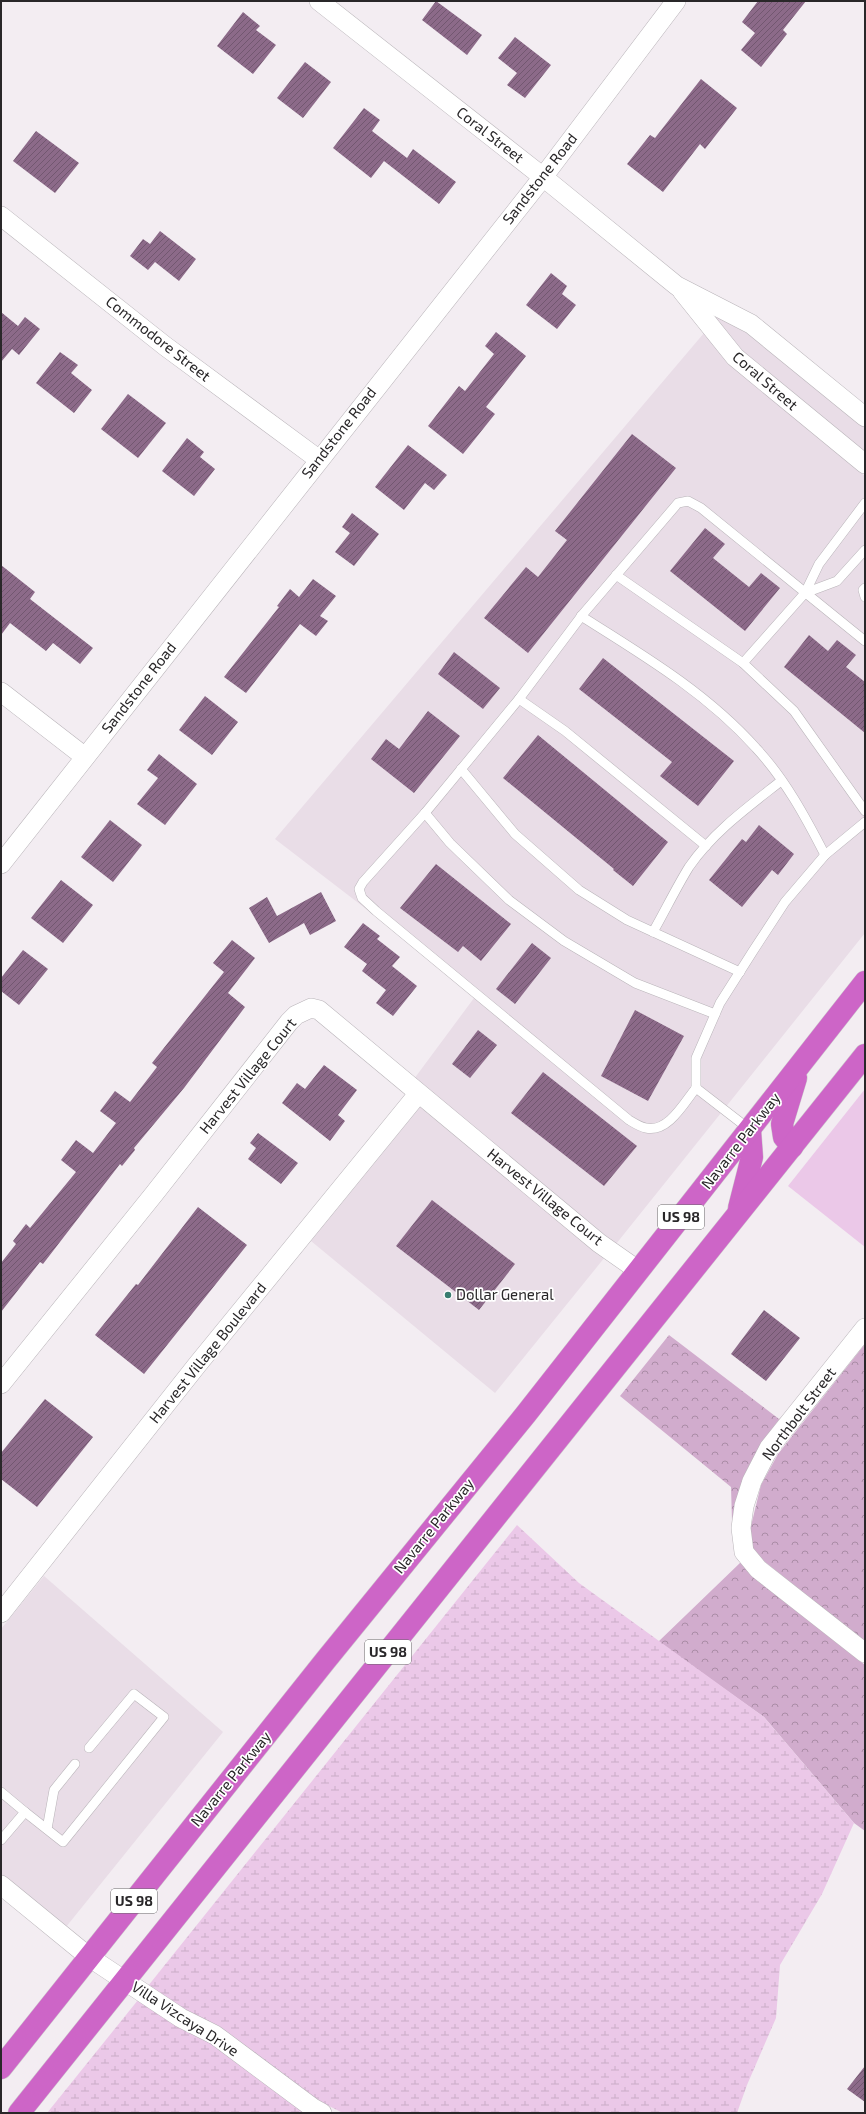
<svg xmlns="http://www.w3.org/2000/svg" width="866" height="2114" font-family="'Exo 2',sans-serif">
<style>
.built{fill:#e9dde7}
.grass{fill:#ebc8e8}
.forest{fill:url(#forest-crowns)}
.wetland{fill:url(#wetland-marsh)}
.building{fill:url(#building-hatch)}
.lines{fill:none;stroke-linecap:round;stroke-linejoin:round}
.lane-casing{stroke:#b9b4b9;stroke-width:10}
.street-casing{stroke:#b9b4b9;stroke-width:20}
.highway-casing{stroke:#cccbcc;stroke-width:23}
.lane{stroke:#fff;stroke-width:9}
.street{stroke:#fff;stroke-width:19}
.highway{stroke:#cd65c7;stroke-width:22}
.poi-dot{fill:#397d70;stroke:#fff;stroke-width:1.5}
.labels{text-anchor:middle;stroke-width:3.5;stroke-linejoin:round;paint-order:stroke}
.shield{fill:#fff;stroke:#696869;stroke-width:1}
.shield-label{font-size:14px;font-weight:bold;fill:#292729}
.street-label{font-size:15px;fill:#292729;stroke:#fff}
.poi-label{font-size:15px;fill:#292729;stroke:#fff;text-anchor:start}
</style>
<defs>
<pattern id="forest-crowns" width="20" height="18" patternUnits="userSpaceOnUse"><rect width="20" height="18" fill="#d1accd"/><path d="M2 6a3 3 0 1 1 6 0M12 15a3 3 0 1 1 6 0" fill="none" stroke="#aa8ca6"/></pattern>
<pattern id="wetland-marsh" width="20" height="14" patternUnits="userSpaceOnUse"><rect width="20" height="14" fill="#ebc8e8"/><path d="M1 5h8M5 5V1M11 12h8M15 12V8" fill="none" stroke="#caacc7"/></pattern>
<pattern id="building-hatch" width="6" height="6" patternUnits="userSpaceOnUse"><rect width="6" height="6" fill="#8c6a89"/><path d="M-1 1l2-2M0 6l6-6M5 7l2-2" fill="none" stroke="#725770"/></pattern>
</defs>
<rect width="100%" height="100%" fill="#f3edf2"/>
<g class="built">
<polygon points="717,317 747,332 865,428 865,453 741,351 716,319"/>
<polygon points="704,333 729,363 865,476 865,933 616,1244 414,1079 477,994 275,839"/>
<polygon points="420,1107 605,1257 495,1393 311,1241"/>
<polygon points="44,1576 223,1732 66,1927 1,1874 1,1629"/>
</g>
<polygon class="grass" points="865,1089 865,1247 788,1186"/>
<g class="forest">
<path d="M669,1335L779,1419L782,1416C754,1451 739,1479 732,1521L731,1487L620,1396Z"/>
<polygon points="865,1344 865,1642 765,1562 753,1549 750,1530 761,1485 778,1454"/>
<polygon points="741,1562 753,1576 865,1665 865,1831 854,1823 764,1717 658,1642"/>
</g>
<g class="wetland">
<polygon points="517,1525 579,1583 764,1717 854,1823 822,1894 780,1965 776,2018 747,2085 737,2113 343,2113 317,2100 148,1986"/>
<polygon points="138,2000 210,2043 304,2113 47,2113"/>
</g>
<g class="building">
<polygon points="436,1 482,35 467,55 422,20"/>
<polygon points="758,1 806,1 783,30 787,34 761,67 741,50 755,33 742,22"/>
<polygon points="243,12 260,26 256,30 276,45 253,74 217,46"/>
<polygon points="515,37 551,65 525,98 507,85 517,73 498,58"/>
<polygon points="305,62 331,82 303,118 277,98"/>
<polygon points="701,79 737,108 705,149 700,144 663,192 627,164 650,135 655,138"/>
<polygon points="364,108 380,120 372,131 407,158 413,149 456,182 439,204 384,161 371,178 333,148"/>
<polygon points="36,131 79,163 55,193 13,161"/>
<polygon points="160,231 196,259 179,281 155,262 148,270 130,256 143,239 150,244"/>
<polygon points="551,273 567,286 562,294 576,305 557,329 526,305"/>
<polygon points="1,312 18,326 25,317 40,329 19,355 12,349 1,362"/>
<polygon points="496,332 526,356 486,407 495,414 463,454 428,426 459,386 465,391 494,354 485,346"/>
<polygon points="60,352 78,365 71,373 92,390 74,413 36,383"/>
<polygon points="128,394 166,423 138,458 101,429"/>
<polygon points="632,434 676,468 528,653 484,618 526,567 538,577 567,540 555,531"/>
<polygon points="187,438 204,452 200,457 215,469 194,496 162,471"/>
<polygon points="408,445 447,475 434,490 425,483 404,510 375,487"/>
<polygon points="352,513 379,534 354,566 335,552 350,533 342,527"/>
<polygon points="705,528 725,544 713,558 749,587 761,573 780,588 745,631 670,571"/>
<polygon points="1,565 35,592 30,599 93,648 80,664 53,643 46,651 10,623 1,635"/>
<polygon points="313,579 336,596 320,616 328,621 316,636 300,624 246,693 224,677 279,607 277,606 290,589 299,597"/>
<polygon points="809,635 828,651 837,640 856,655 846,667 865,682 865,733 784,667"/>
<polygon points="454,652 500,688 483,709 438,674"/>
<polygon points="603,658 734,761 698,806 660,776 672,762 579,689"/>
<polygon points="205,696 238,722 212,755 179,730"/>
<polygon points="428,711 460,736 414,793 371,759 386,739 399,749"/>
<polygon points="538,735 668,842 633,886 613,870 614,869 503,778"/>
<polygon points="159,754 197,784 165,825 137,804 158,778 147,770"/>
<polygon points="110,820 142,845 113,882 81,857"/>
<polygon points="759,825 794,854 778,875 772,870 742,907 709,880 742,839 746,842"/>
<polygon points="436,864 511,924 481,961 463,946 458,952 400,908"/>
<polygon points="61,880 93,905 63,943 31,918"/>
<polygon points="321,892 336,921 310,935 304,923 269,943 249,908 267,897 277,916"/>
<polygon points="363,923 380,936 377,939 400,957 392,966 417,986 393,1016 376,1003 386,990 362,971 367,964 344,947"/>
<polygon points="232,940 255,958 228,993 245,1007 184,1088 134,1148 135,1150 122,1166 120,1164 43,1264 40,1262 1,1312 1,1263 16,1244 13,1241 26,1224 30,1228 76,1172 61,1160 76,1140 93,1153 116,1123 100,1111 115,1091 130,1102 157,1067 152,1063 224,972 213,963"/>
<polygon points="532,943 551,958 515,1004 496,989"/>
<polygon points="23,950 48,969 19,1005 1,991 1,978"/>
<polygon points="635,1010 684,1036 648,1101 601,1076"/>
<polygon points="478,1030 497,1045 470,1078 452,1064"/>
<polygon points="324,1065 357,1090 338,1115 345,1121 330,1141 282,1103 297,1083 305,1089"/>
<polygon points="543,1072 637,1146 604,1186 511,1113"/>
<polygon points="258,1133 298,1163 281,1184 248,1159 256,1148 250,1143"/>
<polygon points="432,1200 515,1264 479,1310 396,1246"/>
<polygon points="198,1207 247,1245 144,1374 95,1335 136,1284 138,1285"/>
<polygon points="764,1310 800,1338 766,1381 731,1354"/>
<polygon points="45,1399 93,1437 37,1507 1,1479 1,1453"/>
<polygon points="865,2066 865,2102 847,2089"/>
</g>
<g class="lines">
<g class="lane-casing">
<g id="lane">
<polyline points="616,575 743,663 794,711 865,811"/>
<polyline points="865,588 863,590 865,597"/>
<polyline points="805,593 837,581 865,550"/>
<path d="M581,616C643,655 707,693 756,748C785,779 806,818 825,855"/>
<polyline points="743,663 805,593 819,564 865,503"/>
<polyline points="519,699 565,731 706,846"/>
<polyline points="461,769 515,834 579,890 627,920 740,972"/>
<polyline points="425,813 450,843 509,900 564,941 635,983 715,1014"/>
<path d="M653,932C665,911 676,888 689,867C713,832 748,807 781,781"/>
<polyline points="696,1088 696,1058 720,1003 753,951 785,902 825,855 865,822"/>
<path d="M749,1129L696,1088C684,1103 668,1133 646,1128C640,1127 634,1123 629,1120L376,911L362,898L359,889L363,882L425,813L519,699L583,614L678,503L688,501L701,508L865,641"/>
<polyline points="1,1792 25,1812 1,1840"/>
<polyline points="25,1812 63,1842 164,1717 134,1694 89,1748"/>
<polyline points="47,1829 54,1790 75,1764"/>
</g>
</g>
<g class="street-casing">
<g id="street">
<polyline points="319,1 543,177 677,286 751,324 865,417"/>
<polyline points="1,216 165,346 318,459"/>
<polyline points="682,291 735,357 865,464"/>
<polyline points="1,692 85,757"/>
<polyline points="1,864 543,177 676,1"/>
<polyline points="865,1328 769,1448 752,1481 744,1506 741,1528 744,1552 758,1569 865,1653"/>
<polyline points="1,1384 154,1194 289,1022 296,1015 311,1008 319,1010 599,1243 639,1271"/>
<polyline points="1,1613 197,1365 418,1094"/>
<polyline points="1,1885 89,1957 181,2018 215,2035 313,2108 322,2113"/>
</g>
</g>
<g class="highway-casing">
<g id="highway">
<polyline points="792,1147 784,1137 782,1124 796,1078"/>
<polyline points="739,1208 752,1157 750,1130"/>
<polyline points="1,2068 325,1661 526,1414 865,982"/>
<polyline points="19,2113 865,1055"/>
</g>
</g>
<use href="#lane" class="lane"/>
<use href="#street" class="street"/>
<use href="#highway" class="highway"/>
</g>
<circle class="poi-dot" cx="448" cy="1295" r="4"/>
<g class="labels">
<g class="shield">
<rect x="658" y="1205" width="46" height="24" rx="3"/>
<rect x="365" y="1640" width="46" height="24" rx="3"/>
<rect x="111" y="1889" width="46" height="24" rx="3"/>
</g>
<g class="shield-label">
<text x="681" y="1222">US 98</text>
<text x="388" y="1657">US 98</text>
<text x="134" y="1906">US 98</text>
</g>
<g class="street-label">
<text transform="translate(490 135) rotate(38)" y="5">Coral Street</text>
<text transform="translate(540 179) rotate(-52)" y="5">Sandstone Road</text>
<text transform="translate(158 339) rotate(38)" y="5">Commodore Street</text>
<text transform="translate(765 381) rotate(41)" y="5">Coral Street</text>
<text transform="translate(339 433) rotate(-52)" y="5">Sandstone Road</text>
<text transform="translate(139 688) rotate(-52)" y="5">Sandstone Road</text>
<text transform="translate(248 1076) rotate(-51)" y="5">Harvest Village Court</text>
<text transform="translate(741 1141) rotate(-52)" y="5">Navarre Parkway</text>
<text transform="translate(545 1197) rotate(39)" y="5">Harvest Village Court</text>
<text transform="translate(208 1353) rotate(-51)" y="5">Harvest Village Boulevard</text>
<text transform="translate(799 1414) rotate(-53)" y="5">Northbolt Street</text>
<text transform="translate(434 1526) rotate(-51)" y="5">Navarre Parkway</text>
<text transform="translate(231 1779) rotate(-51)" y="5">Navarre Parkway</text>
<text transform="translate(185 2019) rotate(33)" y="5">Villa Vizcaya Drive</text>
</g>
<g class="poi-label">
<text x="456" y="1300">Dollar General</text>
</g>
</g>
<rect width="866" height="2114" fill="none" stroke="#292729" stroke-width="4"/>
</svg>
